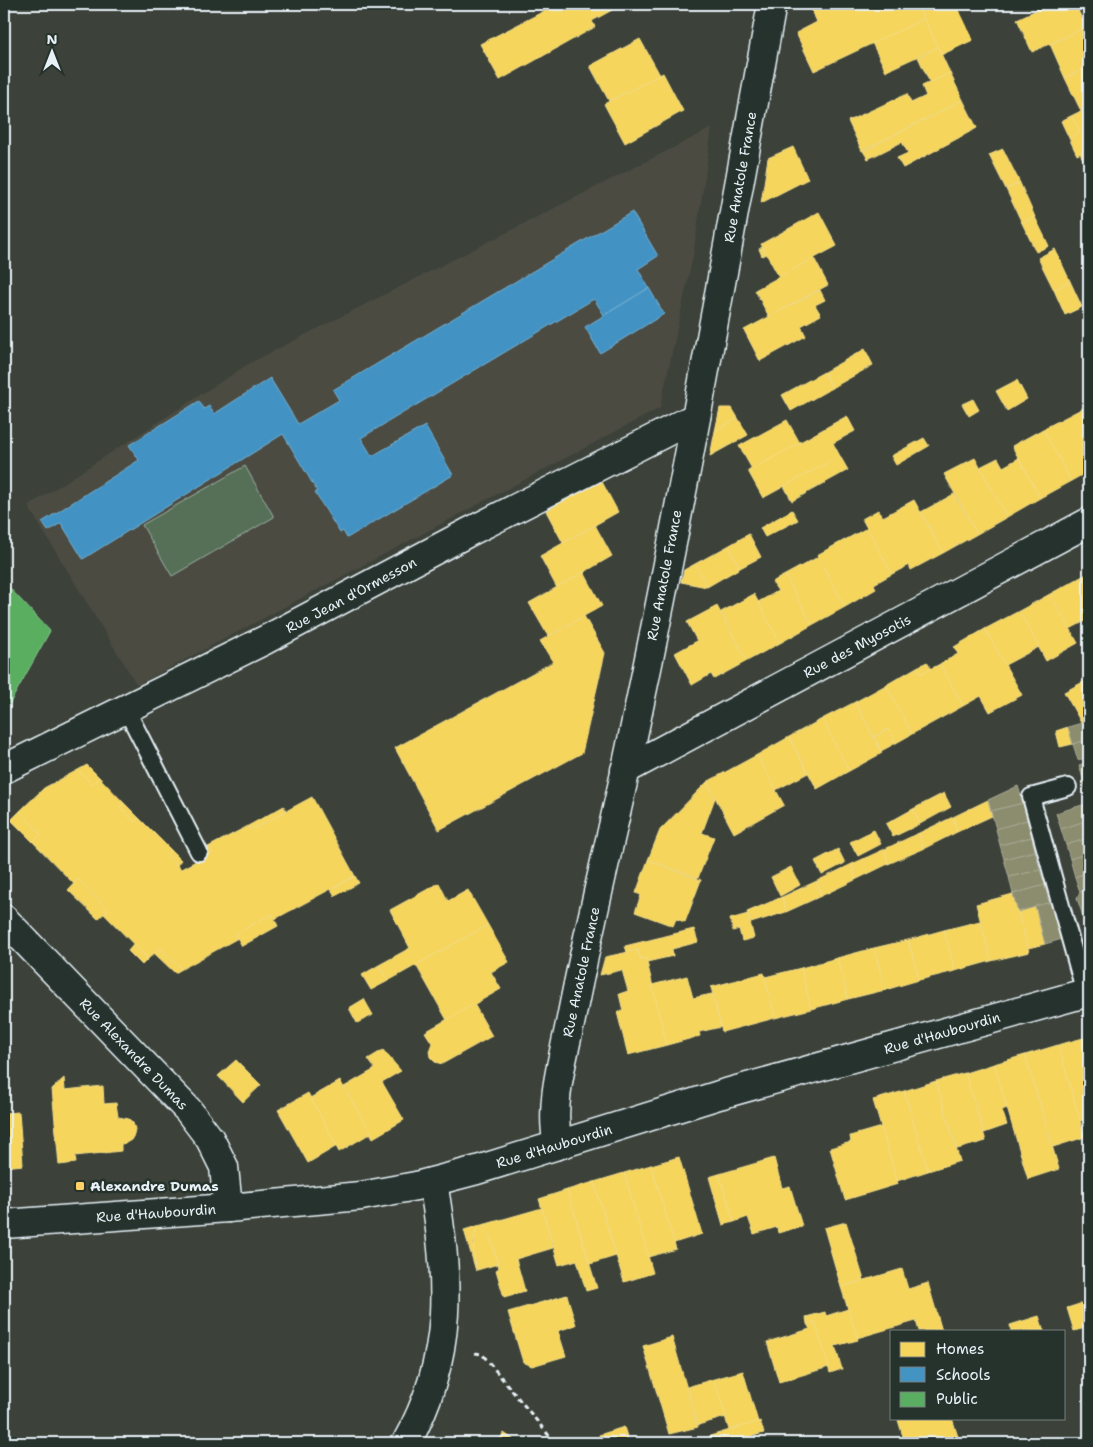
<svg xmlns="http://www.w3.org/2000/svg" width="1093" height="1447" font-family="'Shantell Sans',sans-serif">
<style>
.built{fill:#4b4c42}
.green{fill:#546f56;stroke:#9eb0a7}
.homes{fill:#f6d55c;stroke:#f2dd8b}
.schools{fill:#4393c3;stroke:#74afd3}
.public{fill:#5aae61;stroke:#85c28e}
.industry{fill:#8c8c6e;stroke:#a8aa97}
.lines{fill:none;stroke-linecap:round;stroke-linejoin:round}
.lane-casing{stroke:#e8f1f8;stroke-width:20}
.street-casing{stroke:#e8f1f8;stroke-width:31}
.secondary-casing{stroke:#e8f1f8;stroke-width:31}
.path{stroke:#e8f1f8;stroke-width:3;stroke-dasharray:5 4;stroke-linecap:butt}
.lane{stroke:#26332d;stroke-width:16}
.street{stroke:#26332d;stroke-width:28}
.secondary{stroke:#26332d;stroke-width:28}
.poi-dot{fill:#ffd166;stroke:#26332d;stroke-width:2}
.labels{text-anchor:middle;stroke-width:5;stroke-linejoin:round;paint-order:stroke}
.street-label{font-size:14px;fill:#e8f1f8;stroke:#26332d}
.poi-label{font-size:14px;font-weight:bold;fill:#e8f1f8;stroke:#26332d;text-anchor:start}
</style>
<rect width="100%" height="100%" fill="#3c4239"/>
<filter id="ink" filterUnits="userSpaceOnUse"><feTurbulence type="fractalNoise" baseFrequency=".02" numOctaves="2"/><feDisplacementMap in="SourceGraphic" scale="10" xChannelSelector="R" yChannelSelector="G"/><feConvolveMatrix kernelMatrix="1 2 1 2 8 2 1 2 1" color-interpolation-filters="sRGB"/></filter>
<g filter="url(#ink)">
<polygon class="built" points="712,128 693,256 660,408 137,685 28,506 250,363"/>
<polygon class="green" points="245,466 274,517 172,576 142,525"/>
<g class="homes">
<polygon points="558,4 623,4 592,21 595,27 500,80 480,44"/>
<polygon points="809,4 917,4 924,19 814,71 796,33 817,22"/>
<polygon points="917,4 956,4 973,40 941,55"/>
<polygon points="1049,4 1075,4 1086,27 1032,52 1017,19"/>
<polygon points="924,19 938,47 886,71 872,43"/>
<polygon points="1086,27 1089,35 1089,66 1065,78 1050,44"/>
<polygon points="640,39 660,75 609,101 590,66"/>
<polygon points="938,47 950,73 930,83 918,57"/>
<polygon points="1089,66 1089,107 1081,111 1065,78"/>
<polygon points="663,73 683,111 625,143 604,104"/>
<polygon points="950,73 963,100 862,151 848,121 907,94 911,103 926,96 922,86"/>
<polygon points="963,100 977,128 903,168 897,158 908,153 902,142 868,159 863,151"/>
<polygon points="1089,107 1089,149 1077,155 1069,138 1080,132 1071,116"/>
<polygon points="1071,116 1080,132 1069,138 1061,121"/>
<polygon points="793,147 808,179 761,203 768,158"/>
<polygon points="1003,149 1020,183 1006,189 989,155"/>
<polygon points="1088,149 1089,149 1089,173 1080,153"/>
<polygon points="1020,183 1035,217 1022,223 1006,189"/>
<polygon points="819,212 837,246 779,277 761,244"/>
<polygon points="1035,217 1049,246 1036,252 1022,223"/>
<polygon points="762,247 766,254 762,256 759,249"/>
<polygon points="1055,249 1070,281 1054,290 1038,258"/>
<polygon points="814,258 828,285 769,317 755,290"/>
<polygon points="1070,281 1082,307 1065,315 1054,290"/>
<polygon points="820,290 825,300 815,305 821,315 801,326 806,336 760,361 744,330"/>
<polygon points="865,349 873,365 832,388 824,372"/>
<polygon points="824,372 832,388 791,411 782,395"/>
<polygon points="1017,380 1027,399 1007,411 996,391"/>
<polygon points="973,399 979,410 969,416 962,404"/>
<polygon points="1087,406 1089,411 1089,471 1071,481 1043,429"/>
<polygon points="720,408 732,408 738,418 715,431"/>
<polygon points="847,416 855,431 833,443 840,456 763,498 748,471"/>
<polygon points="738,418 748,435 710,456 715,431"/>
<polygon points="787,420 800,443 752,469 739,446"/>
<polygon points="1043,429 1071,481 1040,498 1012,446"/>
<polygon points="924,438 929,446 896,465 891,456"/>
<polygon points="840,456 848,470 792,501 784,486"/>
<polygon points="975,458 1007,517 977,534 944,474"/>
<polygon points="998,458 1003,467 1019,458 1040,498 1007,517 980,467"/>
<polygon points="601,480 618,512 563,543 546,511"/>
<polygon points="954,494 977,534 943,553 921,512"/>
<polygon points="914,500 943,553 911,570 909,565 892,574 862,519 878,510 883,517"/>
<polygon points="792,510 798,520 765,537 760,528"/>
<polygon points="595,525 612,556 557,588 540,556"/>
<polygon points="867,528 892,574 874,584 876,589 845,607 817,555"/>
<polygon points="749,534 761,557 740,568 728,546"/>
<polygon points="728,546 740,568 707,587 695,564"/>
<polygon points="818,557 845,607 812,625 785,575"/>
<polygon points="695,564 707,587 681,582 684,570"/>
<polygon points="584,572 602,606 548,636 529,603"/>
<polygon points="1089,573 1089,589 1083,576"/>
<polygon points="785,575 812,625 780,643 758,602 778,591 772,582"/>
<polygon points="1083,576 1089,589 1089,619 1070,629 1050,594"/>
<polygon points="754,594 780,643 747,661 721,612"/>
<polygon points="1050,594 1078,643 1046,661 1019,611"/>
<polygon points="717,606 747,661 714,679 711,674 692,685 675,653 697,641 687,622"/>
<polygon points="1019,611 1039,647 1005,665 985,629"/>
<polygon points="584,616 605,653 582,753 439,830 395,748 553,662 540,641"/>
<polygon points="985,629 1022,695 990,712 981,696 963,706 940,664 958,654 954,647"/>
<polygon points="927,662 931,669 921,674 917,667"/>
<polygon points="940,664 963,706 912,734 886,685 917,667 921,674"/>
<polygon points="1089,679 1089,714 1078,717 1064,692"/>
<polygon points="886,685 912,734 896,743 888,729 874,737 855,702"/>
<polygon points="855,702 882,753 849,771 822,719"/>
<polygon points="1089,714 1089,721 1081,723 1078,717"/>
<polygon points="822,719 849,771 817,789 789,737"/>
<polygon points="1068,727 1073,744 1060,747 1056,731"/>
<polygon points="888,729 896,743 881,751 874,737"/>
<polygon points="789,737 808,773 776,790 757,755"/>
<polygon points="757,755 784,805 734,833 707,782"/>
<polygon points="87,765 99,777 92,784 78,770"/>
<polygon points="78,770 92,784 99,777 124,803 120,807 135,822 139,818 171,850 167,854 181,869 213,852 210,846 248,826 251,830 312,797 355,876 275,919 272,914 235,934 238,938 182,969 160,948 148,959 104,914 108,910 78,879 74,884 33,842 41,834 20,811 44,788"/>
<polygon points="707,782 715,798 702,833 714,837 698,878 648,860 660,830"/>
<polygon points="944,793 951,807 920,824 913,809"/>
<polygon points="988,800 992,816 957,832 953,817"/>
<polygon points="124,803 139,818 135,822 120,807"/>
<polygon points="284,806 286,811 251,830 248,826"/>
<polygon points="913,809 920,824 893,837 886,824"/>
<polygon points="20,811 41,834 33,842 11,820"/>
<polygon points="953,817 957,832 923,849 919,833"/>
<polygon points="874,830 881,844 858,856 850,842"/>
<polygon points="919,833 923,849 888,864 885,849"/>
<polygon points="210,846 213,852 195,861 192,856"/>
<polygon points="838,849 845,863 822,875 815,861"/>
<polygon points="885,849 888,864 855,880 852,864"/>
<polygon points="171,850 181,860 177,865 167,854"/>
<polygon points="648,860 701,880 685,922 676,919 673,926 635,912 641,895 636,893"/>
<polygon points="852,864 855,880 821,896 817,881"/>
<polygon points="791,867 800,885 780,896 771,877"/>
<polygon points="355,876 359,883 335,896 331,889"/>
<polygon points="78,879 108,910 98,919 68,890"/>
<polygon points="817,881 821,896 786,912 782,897"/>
<polygon points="439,883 448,901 468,890 488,925 388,981 379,965 410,948 390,910"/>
<polygon points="1013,894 1029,952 991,961 976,904"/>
<polygon points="782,897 786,912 751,923 747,912"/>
<polygon points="1035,906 1045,944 1028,948 1018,912"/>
<polygon points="272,914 278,926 242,946 235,934"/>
<polygon points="748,914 754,938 742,941 739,929 733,931 730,919"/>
<polygon points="980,921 991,961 955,971 944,930"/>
<polygon points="488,925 509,962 491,972 501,989 447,1020 416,965"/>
<polygon points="694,929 698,942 672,949 673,956 647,962 645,958 640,959 638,950 627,952 625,946"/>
<polygon points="944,930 955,971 919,980 908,940"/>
<polygon points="908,940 919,980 885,990 874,948"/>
<polygon points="134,944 148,959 142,965 128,951"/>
<polygon points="160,948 182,969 175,973 154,953"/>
<polygon points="874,948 885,990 848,999 837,958"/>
<polygon points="638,950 640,959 645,958 647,962 667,1045 628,1055 617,1012 623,1011 619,994 628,991 622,970 600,975 605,957"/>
<polygon points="837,958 848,999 811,1009 801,968"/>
<polygon points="379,965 388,981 371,990 362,975"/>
<polygon points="801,968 811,1009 775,1018 765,977"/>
<polygon points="764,973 775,1018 722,1032 711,987"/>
<polygon points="687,976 693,998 712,994 721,1027 699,1032 700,1036 667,1045 652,985"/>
<polygon points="364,999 373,1015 357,1023 349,1008"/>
<polygon points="474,1004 492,1036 442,1064 435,1062 430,1057 429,1051 432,1043 425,1032"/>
<polygon points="4,1012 10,1018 4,1025"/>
<polygon points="1087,1037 1089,1044 1089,1118 1080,1121 1058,1045"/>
<polygon points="1058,1045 1085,1137 1053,1147 1025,1055"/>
<polygon points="383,1050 401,1071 382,1082 404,1120 373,1138 344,1087 375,1069 368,1059"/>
<polygon points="1025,1055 1059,1169 1028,1179 994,1064"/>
<polygon points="236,1060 261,1085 243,1102 218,1076"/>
<polygon points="994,1064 1007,1108 1002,1110 1007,1125 984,1133 965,1073"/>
<polygon points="965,1073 986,1141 957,1149 936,1081"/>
<polygon points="64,1078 65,1090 103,1086 104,1104 116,1103 118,1117 129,1119 133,1123 135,1129 134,1135 131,1140 126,1143 121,1144 121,1151 75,1156 76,1163 59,1165 52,1089"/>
<polygon points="340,1081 371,1133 339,1152 310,1098"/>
<polygon points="936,1081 960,1161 928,1171 904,1091"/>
<polygon points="904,1091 928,1171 897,1181 873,1100"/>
<polygon points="308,1093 337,1146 308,1163 278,1110"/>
<polygon points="19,1112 23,1165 4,1167 4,1113"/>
<polygon points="881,1127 898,1184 845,1200 830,1148 851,1142 850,1136"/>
<polygon points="679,1157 702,1234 674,1243 651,1165"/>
<polygon points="774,1158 782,1188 790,1186 802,1226 778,1233 777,1227 754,1234 748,1217 734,1222 719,1174"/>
<polygon points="651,1165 676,1249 648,1257 624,1173"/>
<polygon points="624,1173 653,1273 624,1282 594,1182"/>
<polygon points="719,1174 734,1222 723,1225 709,1177"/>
<polygon points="594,1182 616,1256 590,1264 567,1190"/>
<polygon points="567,1190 597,1288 586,1291 577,1260 559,1265 539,1199"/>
<polygon points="542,1208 553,1248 516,1259 525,1291 504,1297 496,1270 499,1268 498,1264 486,1224"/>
<polygon points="846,1222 864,1280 841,1287 824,1228"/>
<polygon points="486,1224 498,1264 477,1270 473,1251 475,1236 477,1226"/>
<polygon points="477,1226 473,1244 476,1271 464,1230"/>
<polygon points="902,1269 908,1289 928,1283 942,1331 919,1331 916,1321 857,1338 841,1287"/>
<polygon points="567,1295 576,1325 558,1331 566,1356 532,1366 523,1362 508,1312"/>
<polygon points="1089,1301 1089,1327 1074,1331 1067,1308"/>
<polygon points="848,1309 858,1340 835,1346 842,1369 830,1373 815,1322 807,1324 806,1317 825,1312 826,1316"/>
<polygon points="1039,1316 1044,1331 1011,1331 1010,1325"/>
<polygon points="815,1322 829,1367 779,1382 767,1342 810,1329 807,1324"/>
<polygon points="672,1337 698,1427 669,1434 643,1346"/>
<polygon points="743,1371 758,1422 729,1430 714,1379"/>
<polygon points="714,1379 726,1417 698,1425 687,1387"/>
<polygon points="904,1418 952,1418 960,1443 905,1443 898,1420"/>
<polygon points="760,1421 764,1433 727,1443 707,1443 710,1436"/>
<polygon points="624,1427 629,1443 601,1443 599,1435"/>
<polygon points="504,1433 514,1440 511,1443 497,1443"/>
</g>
<g class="schools">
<polygon points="632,212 658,256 638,269 649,288 604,315 594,299 361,438 372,456 425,426 453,475 347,538 343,531 340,533 315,493 317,491 283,434 83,559 61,523 48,531 42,522 139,460 129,445 199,401 204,409 209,406 214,414 270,378 298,424 339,400 333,390"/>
<polygon points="649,288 664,314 600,353 585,327"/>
</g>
<polygon class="public" points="4,582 50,631 10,703 4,706"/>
<g class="industry">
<polygon points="1089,721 1089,739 1073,744 1068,727"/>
<polygon points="1089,739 1089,757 1078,760 1073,744"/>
<polygon points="1089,762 1089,780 1084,782 1079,765"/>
<polygon points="1089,780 1089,797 1088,797 1084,782"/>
<polygon points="1018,786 1023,803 991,811 988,800"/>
<polygon points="1023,803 1027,820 996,829 991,811"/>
<polygon points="1089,803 1089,820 1061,829 1056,813"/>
<polygon points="1027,820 1032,837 1000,845 996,829"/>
<polygon points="1089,820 1089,838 1066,845 1061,829"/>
<polygon points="1032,837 1035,851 1004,859 1000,845"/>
<polygon points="1089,838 1089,853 1070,859 1066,845"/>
<polygon points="1035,851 1040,870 1009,877 1004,859"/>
<polygon points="1089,853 1089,872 1075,877 1070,859"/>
<polygon points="1040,870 1045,885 1013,894 1009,877"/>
<polygon points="1089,872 1089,890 1080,892 1075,877"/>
<polygon points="1045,885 1049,903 1018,912 1013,894"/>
<polygon points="1089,890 1089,935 1077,898 1080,892"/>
<polygon points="1052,902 1062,939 1045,944 1035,906"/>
</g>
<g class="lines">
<g class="lane-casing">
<g id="lane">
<polyline points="126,709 199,852"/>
<polyline points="1068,787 1031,797 1085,993"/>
</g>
</g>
<g class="street-casing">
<g id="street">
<polyline points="4,769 265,640 469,532 696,417"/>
<polyline points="625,770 1089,522"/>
<polyline points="4,919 188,1110 210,1139 224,1167 228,1208"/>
<path d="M558,1145C549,1103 563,1060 571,1019C587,936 607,855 625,773C680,518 725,260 772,4"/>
<path d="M406,1443C455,1357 449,1276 433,1182"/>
</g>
</g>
<g class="secondary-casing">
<polyline id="secondary" points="4,1224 228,1208 361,1196 416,1186 477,1170 719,1095 1089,992"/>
</g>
<polyline class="path" points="475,1353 482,1354 555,1443"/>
<use href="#lane" class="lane"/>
<use href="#street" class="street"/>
<use href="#secondary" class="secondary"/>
</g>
</g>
<rect class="poi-dot" x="75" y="1181" width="10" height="10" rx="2.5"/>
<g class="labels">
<g class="street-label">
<text transform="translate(740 177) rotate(-80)" y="5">Rue Anatole France</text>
<text transform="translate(664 575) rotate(-79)" y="5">Rue Anatole France</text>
<text transform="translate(351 595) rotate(-28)" y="5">Rue Jean d'Ormesson</text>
<text transform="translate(857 646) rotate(-28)" y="5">Rue des Myosotis</text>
<text transform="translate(581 972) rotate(-78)" y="5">Rue Anatole France</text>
<text transform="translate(942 1033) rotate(-16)" y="5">Rue d'Haubourdin</text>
<text transform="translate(134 1054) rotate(46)" y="5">Rue Alexandre Dumas</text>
<text transform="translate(554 1146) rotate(-17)" y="5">Rue d'Haubourdin</text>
<text transform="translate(156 1213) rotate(-4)" y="5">Rue d'Haubourdin</text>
</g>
<g class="poi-label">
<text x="90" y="1191">Alexandre Dumas</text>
</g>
</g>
<rect width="1093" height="1447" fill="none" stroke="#26332d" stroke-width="20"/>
<rect x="10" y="10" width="1073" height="1427" fill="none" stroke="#e8f1f8" stroke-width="2" filter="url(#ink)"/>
<rect x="890" y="1330" width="175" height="90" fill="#26332d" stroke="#747f7e"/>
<rect x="900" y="1342" width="25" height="15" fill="#f6d55c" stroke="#747f7e"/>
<text x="936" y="1354" font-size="15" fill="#e8f1f8">Homes</text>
<rect x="900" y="1367" width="25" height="15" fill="#4393c3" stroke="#747f7e"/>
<text x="936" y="1380" font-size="15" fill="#e8f1f8">Schools</text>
<rect x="900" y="1392" width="25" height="15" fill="#5aae61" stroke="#747f7e"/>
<text x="936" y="1404" font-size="15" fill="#e8f1f8">Public</text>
<g transform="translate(52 52)" stroke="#26332d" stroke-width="4" paint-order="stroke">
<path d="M0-4L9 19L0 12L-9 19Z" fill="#e8f1f8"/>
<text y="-8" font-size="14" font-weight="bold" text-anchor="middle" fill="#e8f1f8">N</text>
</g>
</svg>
